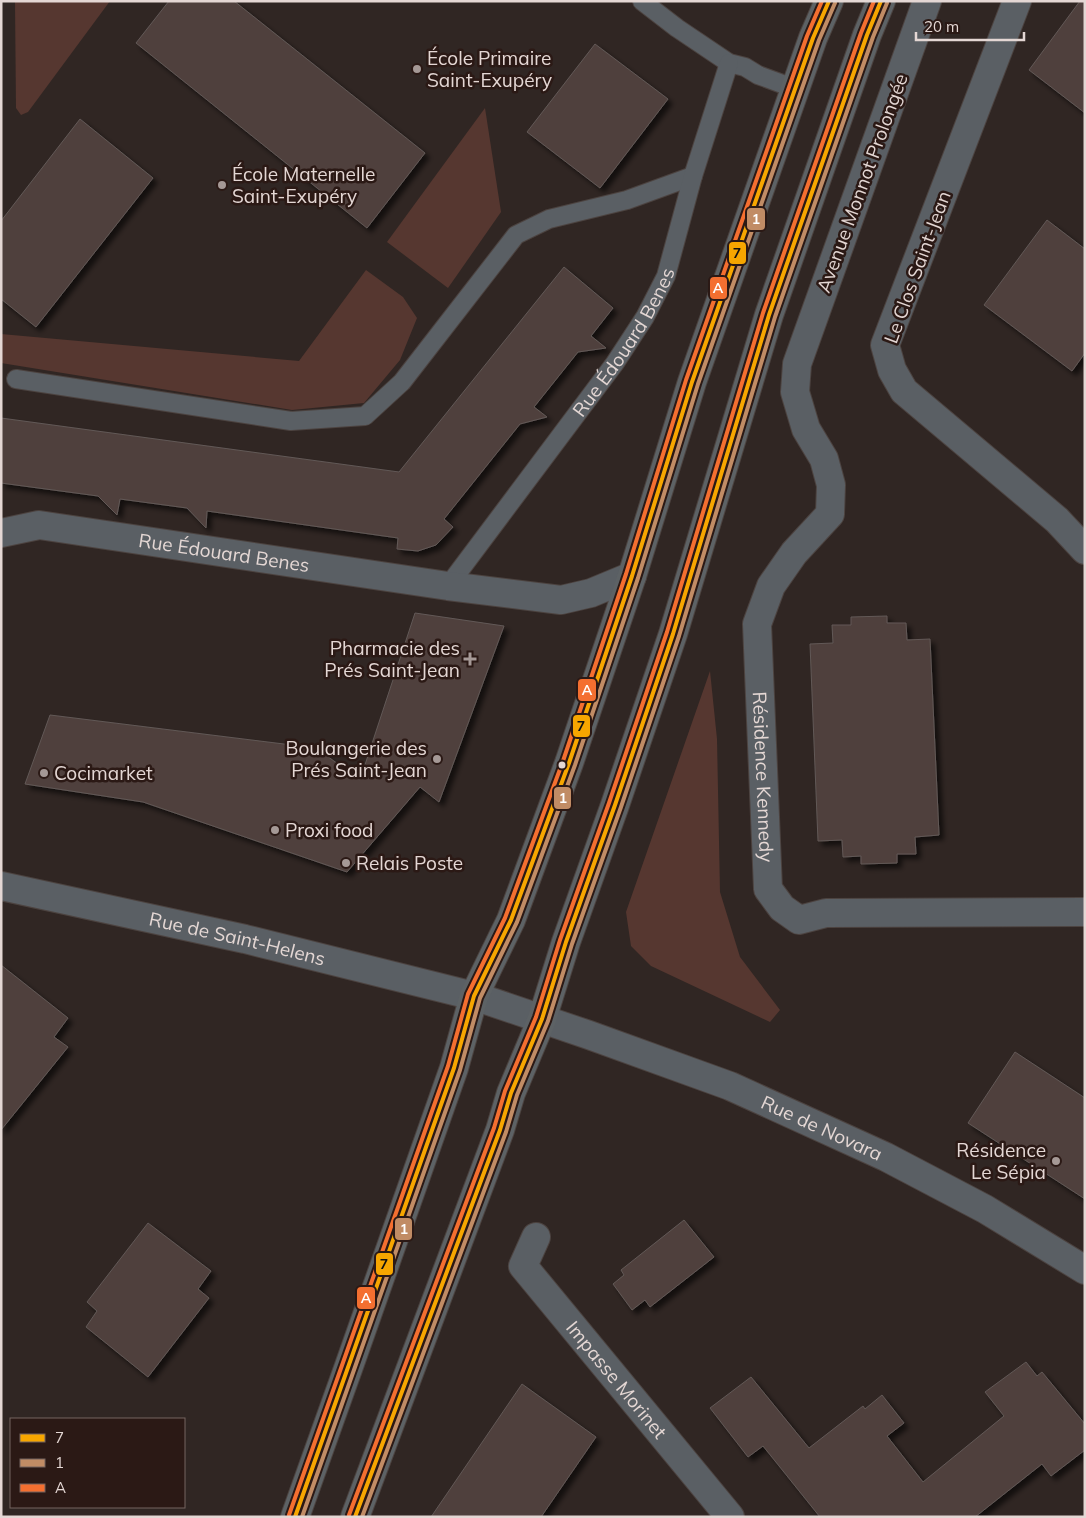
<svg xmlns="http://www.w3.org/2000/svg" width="1086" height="1518" font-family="Mulish,sans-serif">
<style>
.green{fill:#563730}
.building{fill:#4f403c;stroke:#625957;filter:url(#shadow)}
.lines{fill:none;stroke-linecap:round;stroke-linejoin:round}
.service-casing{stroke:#4c4340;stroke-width:20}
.minor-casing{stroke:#4c4340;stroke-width:30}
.secondary-casing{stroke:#4c4340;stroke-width:30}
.service{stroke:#5a5f64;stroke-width:18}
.minor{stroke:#5a5f64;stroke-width:28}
.secondary{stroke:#5d6265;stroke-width:28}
.bus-1-casing{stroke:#2b1915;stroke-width:8}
.bus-2-casing{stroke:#2b1915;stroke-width:8}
.bus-3-casing{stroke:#2b1915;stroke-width:8}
.bus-1{stroke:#f7a600;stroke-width:4}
.bus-2{stroke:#c18c65;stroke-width:4}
.bus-3{stroke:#f46f30;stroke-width:4}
.poi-dot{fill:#a59996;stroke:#2b1915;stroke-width:2}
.bus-dot{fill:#e4d7d4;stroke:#2b1915;stroke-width:2}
.labels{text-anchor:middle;stroke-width:5;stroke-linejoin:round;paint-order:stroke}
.poi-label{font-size:19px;fill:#e4d7d4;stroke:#2b1915;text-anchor:start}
.street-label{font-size:19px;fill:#e4d7d4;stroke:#2b1915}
.line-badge{stroke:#2b1915;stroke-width:2}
.badge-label{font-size:14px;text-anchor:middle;font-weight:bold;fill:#fff}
.pale-badge-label{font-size:14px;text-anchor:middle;font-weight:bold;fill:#111}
</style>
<defs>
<filter id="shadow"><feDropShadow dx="4.5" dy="4.5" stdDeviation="2.5" flood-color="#0009"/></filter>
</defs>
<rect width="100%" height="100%" fill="#302623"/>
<g class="green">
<polygon points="15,1 110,1 28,112 21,115 16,108"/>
<polygon points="485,108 501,212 448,288 387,242"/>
<polygon points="366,270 403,297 417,318 400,360 364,403 292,410 1,363 1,334 299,361"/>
<polygon points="710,671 717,739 720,892 740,957 780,1010 770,1022 651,966 631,946 626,912"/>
</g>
<g class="building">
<polygon points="169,1 234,1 425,153 367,228 136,43"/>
<polygon points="1080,1 1085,1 1085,113 1029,70"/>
<polygon points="595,44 668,99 600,188 527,132"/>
<polygon points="80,119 153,178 36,327 1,299 1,221"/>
<polygon points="1047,220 1085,249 1085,353 1072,371 984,305"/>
<polygon points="564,267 613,308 591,336 606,348 578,352 534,407 547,417 520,424 444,519 453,527 436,545 418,551 397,549 398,538 207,511 206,528 187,508 120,499 117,515 98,496 1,483 1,418 399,472"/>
<polygon points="415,613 504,626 439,802 420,787 347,872 143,802 25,784 50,715 316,748 360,780"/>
<polygon points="887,616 887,623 906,623 907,640 930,639 939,835 915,837 916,854 897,854 897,863 861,864 861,856 843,857 842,840 818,841 810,644 833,643 832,625 851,625 851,617"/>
<polygon points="1,965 68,1018 54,1037 68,1047 1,1130"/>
<polygon points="1015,1052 1085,1098 1085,1199 968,1123"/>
<polygon points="684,1220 714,1257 650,1307 645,1300 632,1310 613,1284 624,1275 621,1270"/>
<polygon points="148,1223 211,1271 198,1289 209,1298 148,1377 86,1327 97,1311 87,1302"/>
<polygon points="1026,1362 1037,1376 1042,1372 1085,1424 1085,1450 1051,1476 1042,1464 975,1517 820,1517 763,1446 748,1457 710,1408 751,1377 809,1448 863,1406 865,1409 882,1395 904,1423 887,1436 923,1482 1004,1416 985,1392"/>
<polygon points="522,1384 596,1437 541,1517 431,1517"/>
</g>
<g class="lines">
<g class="service-casing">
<g id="service">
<polyline points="642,1 677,28 729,63 745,67 758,75 796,89"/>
<polyline points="16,379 291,421 365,416 402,382 516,235 549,219 627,200 693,176"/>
<path id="s1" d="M448,586L615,363L645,317L666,276L693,176L729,63"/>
</g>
</g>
<g class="minor-casing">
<g id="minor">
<path id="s2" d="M927,1L797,364L795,392L806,429L824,459L831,485L830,514L794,553L771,586L757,624L768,889L782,908L799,920L826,913L1085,912"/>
<polyline points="1017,1 885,345 892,370 904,391 1057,520 1085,550"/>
<path id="s3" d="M1,533L39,525L448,586L561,600L591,593L632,576"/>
<path id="s4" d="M1,886L245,939L474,996L589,1035L730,1086L886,1157L985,1209L1085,1270"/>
<path id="s5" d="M536,1237L523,1266L730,1517"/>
</g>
</g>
<g class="secondary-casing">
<g id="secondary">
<polyline points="295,1517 349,1366 454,1068 474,996 511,920 569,763 632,576 692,382 813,38 829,1"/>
<polyline points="355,1517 500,1130 511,1093 542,1019 566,942 615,805 673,634 769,315 867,35 881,1"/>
</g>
</g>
<use href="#service" class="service"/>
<use href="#minor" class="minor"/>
<use href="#secondary" class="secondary"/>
<g class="bus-1-casing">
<g id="bus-1">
<polyline points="295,1517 454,1068 474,996 511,920 569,763 632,576 692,382 813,38 829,1"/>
<polyline points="355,1517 500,1130 511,1093 542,1019 566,942 615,805 673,634 769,315 867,35 881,1"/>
</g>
</g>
<g class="bus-2-casing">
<g id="bus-2">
<polyline points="302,1517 460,1070 480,998 517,922 575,765 638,578 698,384 819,40 835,3"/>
<polyline points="362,1517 506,1132 517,1095 548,1021 572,944 621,807 679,636 775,317 873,37 887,3"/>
</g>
</g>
<g class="bus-3-casing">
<g id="bus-3">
<polyline points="289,1515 448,1066 468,994 505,918 563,761 626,574 686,380 807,36 822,1"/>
<polyline points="349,1515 494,1128 505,1091 536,1017 560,940 609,803 667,632 763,313 861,33 874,1"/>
</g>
</g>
<use href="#bus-1" class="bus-1"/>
<use href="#bus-2" class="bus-2"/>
<use href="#bus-3" class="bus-3"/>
</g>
<g class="poi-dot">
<circle cx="417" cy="69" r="5"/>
<circle cx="222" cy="185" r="5"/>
<path d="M467.5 651.5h5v5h5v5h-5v5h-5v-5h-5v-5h5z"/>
<circle cx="437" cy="759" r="5"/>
<circle cx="44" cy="773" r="5"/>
<circle cx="275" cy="830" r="5"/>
<circle cx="346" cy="863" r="5"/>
<circle cx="1056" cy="1161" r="5"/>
</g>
<circle class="bus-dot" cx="562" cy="765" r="4.5"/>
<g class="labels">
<g class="poi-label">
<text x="427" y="65">École Primaire<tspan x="427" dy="22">Saint-Exupéry</tspan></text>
<text x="232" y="181">École Maternelle<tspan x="232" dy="22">Saint-Exupéry</tspan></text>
<text x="460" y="655" text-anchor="end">Pharmacie des<tspan x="460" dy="22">Prés Saint-Jean</tspan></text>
<text x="427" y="755" text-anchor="end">Boulangerie des<tspan x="427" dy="22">Prés Saint-Jean</tspan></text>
<text x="54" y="780">Cocimarket</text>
<text x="285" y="837">Proxi food</text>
<text x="356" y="870">Relais Poste</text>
<text x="1046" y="1157" text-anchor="end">Résidence<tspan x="1046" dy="22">Le Sépia</tspan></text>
</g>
<g class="street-label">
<text transform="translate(862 183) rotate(-70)" y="7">Avenue Monnot Prolongée</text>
<text transform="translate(917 267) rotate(-70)" y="7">Le Clos Saint-Jean</text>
<text dy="7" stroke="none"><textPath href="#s1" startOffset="301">Rue Édouard Benes</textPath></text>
<text dy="7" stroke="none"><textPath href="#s3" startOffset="226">Rue Édouard Benes</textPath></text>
<text dy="7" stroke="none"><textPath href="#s2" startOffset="830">Résidence Kennedy</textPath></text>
<text dy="7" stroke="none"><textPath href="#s4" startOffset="242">Rue de Saint-Helens</textPath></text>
<text dy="7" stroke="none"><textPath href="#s4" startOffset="858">Rue de Novara</textPath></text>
<text dy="7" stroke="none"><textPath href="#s5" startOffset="179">Impasse Morinet</textPath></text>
</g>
</g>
<g class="line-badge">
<rect x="746" y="207" width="20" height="24" rx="5" fill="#c18c65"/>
<rect x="728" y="241" width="19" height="24" rx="5" fill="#f7a600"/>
<rect x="709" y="276" width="19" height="24" rx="5" fill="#f46f30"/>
<rect x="577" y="678" width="20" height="24" rx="5" fill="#f46f30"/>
<rect x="572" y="714" width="19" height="24" rx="5" fill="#f7a600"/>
<rect x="553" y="786" width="19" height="24" rx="5" fill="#c18c65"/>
<rect x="394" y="1217" width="19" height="24" rx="5" fill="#c18c65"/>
<rect x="375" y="1252" width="19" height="24" rx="5" fill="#f7a600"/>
<rect x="356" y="1286" width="20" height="24" rx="5" fill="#f46f30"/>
</g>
<g class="badge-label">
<text x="756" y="224">1</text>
<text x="718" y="293">A</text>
<text x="587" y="695">A</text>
<text x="563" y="803">1</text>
<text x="404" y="1234">1</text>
<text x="366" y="1303">A</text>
</g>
<g class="pale-badge-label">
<text x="737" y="258">7</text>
<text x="581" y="731">7</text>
<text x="384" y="1269">7</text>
</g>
<rect width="1086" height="1518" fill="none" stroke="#e4d7d4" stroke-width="5"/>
<rect x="10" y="1418" width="175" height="90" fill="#2b1915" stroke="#756561"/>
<rect x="20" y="1434" width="25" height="8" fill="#f7a600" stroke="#756561"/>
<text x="55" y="1443" font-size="15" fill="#e4d7d4">7</text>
<rect x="20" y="1459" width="25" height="8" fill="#c18c65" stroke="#756561"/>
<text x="55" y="1468" font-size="15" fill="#e4d7d4">1</text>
<rect x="20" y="1484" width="25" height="8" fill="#f46f30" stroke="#756561"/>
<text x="55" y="1493" font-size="15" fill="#e4d7d4">A</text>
<path d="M916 32v8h108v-8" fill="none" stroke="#e4d7d4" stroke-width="2.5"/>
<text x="924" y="32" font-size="15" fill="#e4d7d4" stroke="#2b1915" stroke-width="4" paint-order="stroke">20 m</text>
</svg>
